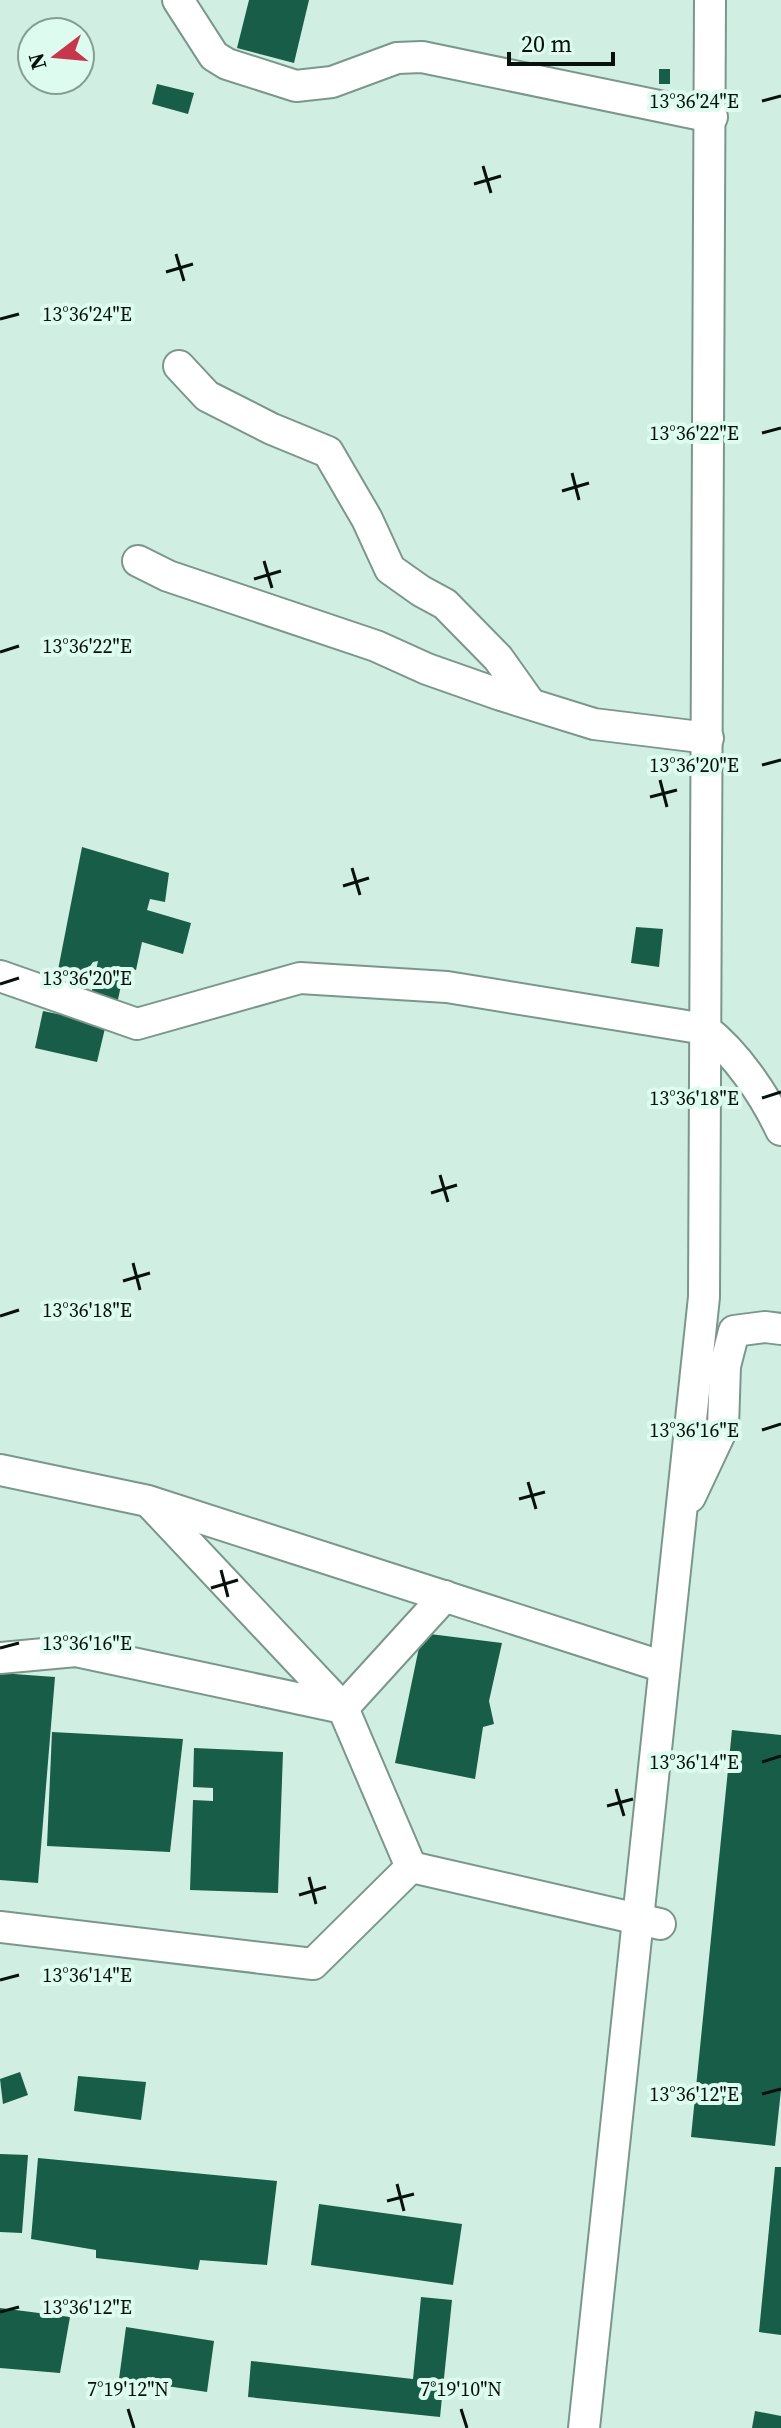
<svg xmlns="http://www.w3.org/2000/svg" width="781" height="2428" font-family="'Source Serif 4',serif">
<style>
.building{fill:#185d47}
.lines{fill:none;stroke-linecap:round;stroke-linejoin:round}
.minor-casing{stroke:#7b978b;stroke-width:34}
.minor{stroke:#fff;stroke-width:30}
.ticks{fill:none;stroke:#07110d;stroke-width:3}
.ticks-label{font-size:20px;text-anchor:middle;fill:#07110d;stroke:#ddfbee;stroke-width:8;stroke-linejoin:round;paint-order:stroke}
</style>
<rect width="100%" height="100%" fill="#d0eee1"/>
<g class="building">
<polygon points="249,0 309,0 294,63 237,48"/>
<rect x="659" y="69" width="11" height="15"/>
<polygon points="157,84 194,93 188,114 152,104"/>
<polygon points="82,847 169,873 165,902 150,899 147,910 191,923 183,954 142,942 136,970 125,967 117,1004 91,995 98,961 93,962 83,976 58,970"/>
<polygon points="636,927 663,929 659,967 631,963"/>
<polygon points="43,1011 106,1024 97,1062 35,1048"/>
<polygon points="422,1633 502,1643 489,1701 494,1724 483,1727 475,1779 395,1763"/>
<polygon points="0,1673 55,1677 38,1883 0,1880"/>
<polygon points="732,1730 781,1735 781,2090 775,2146 691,2137"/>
<polygon points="52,1732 183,1739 170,1852 47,1846"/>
<polygon points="194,1748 283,1752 278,1893 190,1890 193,1800 213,1801 213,1788 193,1787"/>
<polygon points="20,2072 28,2095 3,2104 0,2079"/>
<polygon points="78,2076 146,2082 141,2120 74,2111"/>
<polygon points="0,2154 28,2155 22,2233 0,2232"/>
<polygon points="38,2158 277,2181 267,2265 200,2260 198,2270 96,2258 96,2250 31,2239"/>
<polygon points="775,2167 781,2167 781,2335 759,2332"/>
<polygon points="319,2204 462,2224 453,2285 311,2265"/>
<polygon points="421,2297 452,2300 440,2417 248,2397 251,2361 413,2379"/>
<polygon points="0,2308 70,2317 60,2373 0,2368"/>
<polygon points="126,2327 214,2341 207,2392 119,2379"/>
<polygon points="755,2411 781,2416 781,2428 752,2428"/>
</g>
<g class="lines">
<g class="minor-casing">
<g id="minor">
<polyline points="178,0 214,56 227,64 296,86 332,82 397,58 422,57 712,117"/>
<polyline points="179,366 207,396 272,429 328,452 367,519 390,569 421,591 445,604 498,658 530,703"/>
<polyline points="138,561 168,576 376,646 427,669 501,695 594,724 708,738"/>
<path d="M0,976L137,1024L300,978L447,987L705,1029C736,1053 764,1094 781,1130"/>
<polyline points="0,1470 148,1501 664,1667"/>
<polyline points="690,1497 723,1427 725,1366 734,1331 765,1327 781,1329"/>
<polyline points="150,1503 343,1708 411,1867"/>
<polyline points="0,1658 76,1651 343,1708 445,1596"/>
<polyline points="0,1927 313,1964 411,1867 660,1924"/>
<polyline points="584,2428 704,1297 710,0"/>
</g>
</g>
<use href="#minor" class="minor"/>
</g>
<path class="ticks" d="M762,101L781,96M483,166L491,193M474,184L501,176M176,254L184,281M166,272L193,264M0,319L19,314M762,433L781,428M572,473L579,500M562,491L589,483M264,561L272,588M254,579L281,571M0,652L19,646M762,765L781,760M660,780L667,807M650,797L677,790M352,868L360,895M343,886L369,878M0,984L19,978M762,1098L781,1092M440,1175L448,1202M431,1193L457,1185M133,1263L140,1290M123,1281L150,1273M0,1316L19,1310M762,1430L781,1424M528,1482L536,1509M519,1499L545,1492M221,1570L228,1597M211,1588L238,1580M0,1648L19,1643M762,1762L781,1756M616,1789L624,1816M607,1806L633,1799M309,1877L316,1904M299,1895L326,1887M0,1980L19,1975M762,2094L781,2089M397,2184L404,2211M387,2201L414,2194M0,2312L19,2307M128,2409L134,2428M461,2409L467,2428"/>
<g class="ticks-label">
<text x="694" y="108">13°36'24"E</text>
<text x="87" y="321">13°36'24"E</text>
<text x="694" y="440">13°36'22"E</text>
<text x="87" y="653">13°36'22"E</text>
<text x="694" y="772">13°36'20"E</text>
<text x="87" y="985">13°36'20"E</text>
<text x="694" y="1105">13°36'18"E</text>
<text x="87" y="1317">13°36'18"E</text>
<text x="694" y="1437">13°36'16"E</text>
<text x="87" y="1650">13°36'16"E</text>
<text x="694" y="1769">13°36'14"E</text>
<text x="87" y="1982">13°36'14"E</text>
<text x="694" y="2101">13°36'12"E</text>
<text x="87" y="2314">13°36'12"E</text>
<text x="128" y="2396">7°19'12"N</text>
<text x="461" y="2396">7°19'10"N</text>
</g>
<g transform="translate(56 56) rotate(254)"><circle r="38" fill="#ddfbee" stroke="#879d94" stroke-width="2"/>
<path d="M0-6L14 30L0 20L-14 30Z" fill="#c7374b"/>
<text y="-12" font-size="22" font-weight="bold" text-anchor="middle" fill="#07110d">N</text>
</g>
<path d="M509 52v12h104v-12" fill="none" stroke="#07110d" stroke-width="4"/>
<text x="521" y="52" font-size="24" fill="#07110d" stroke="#ddfbee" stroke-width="6" paint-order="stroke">20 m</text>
</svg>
